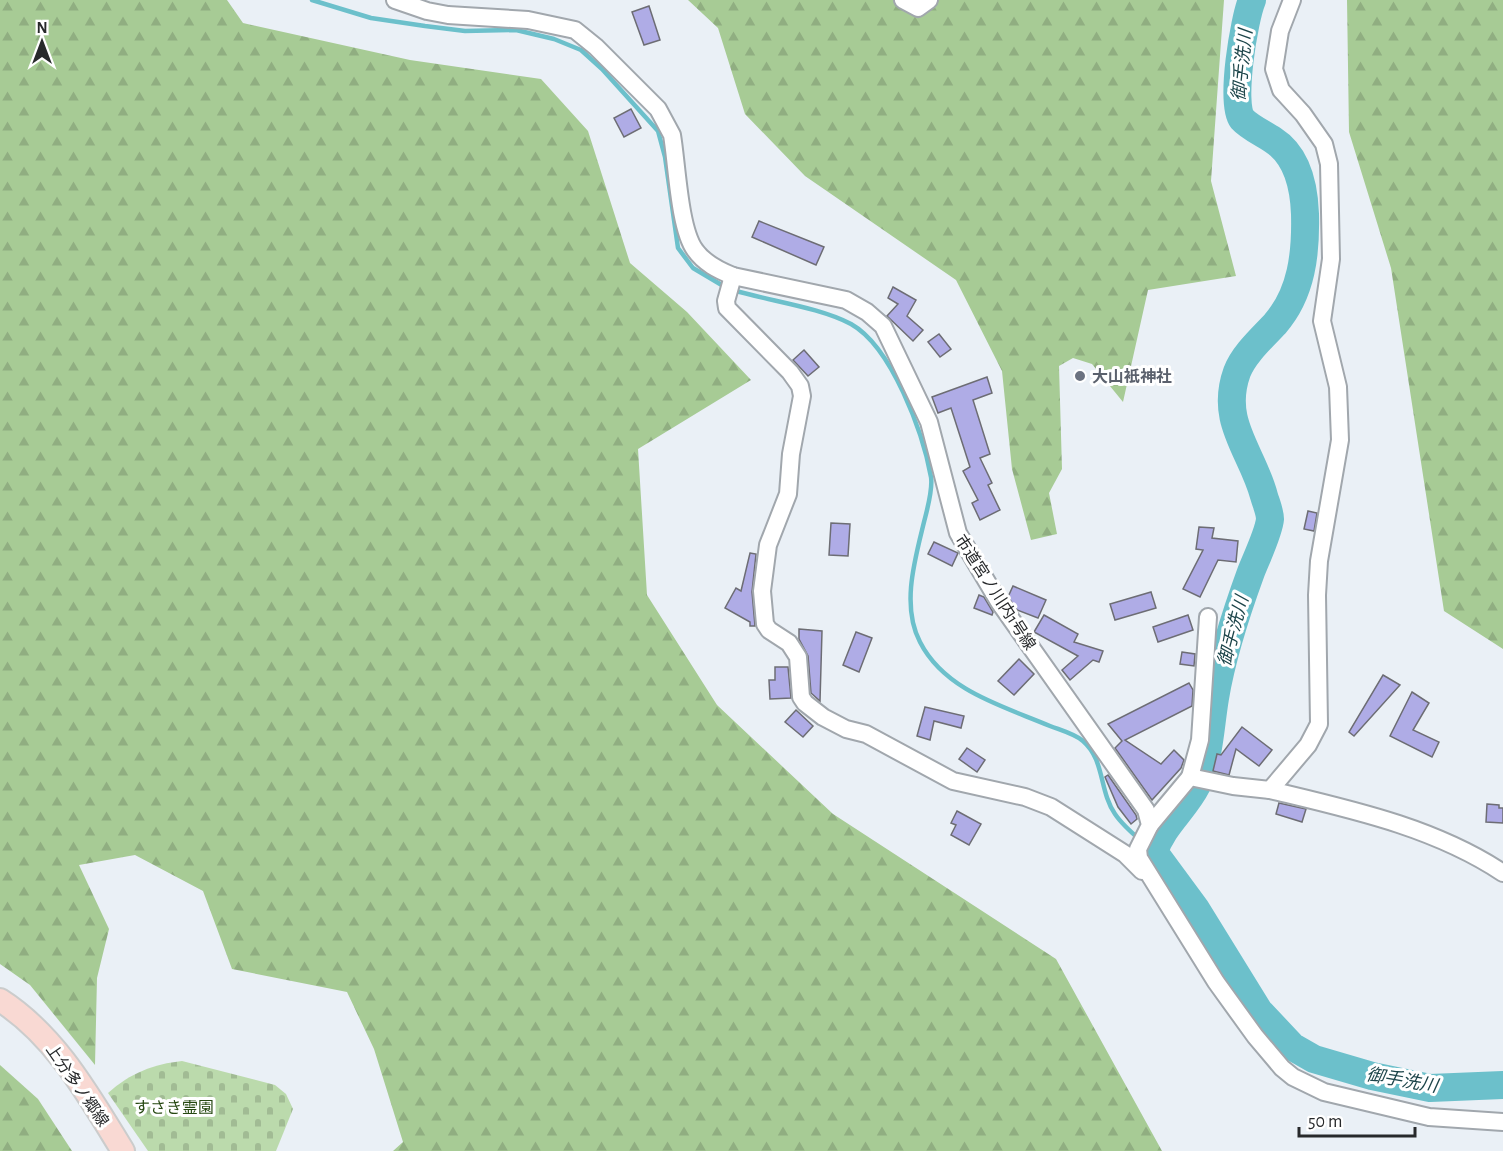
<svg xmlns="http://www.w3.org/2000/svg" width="1503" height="1151" font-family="'Alegreya Sans','Noto Sans JP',sans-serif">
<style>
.forest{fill:url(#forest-firs)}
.cemetery{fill:url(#cemetery-stones)}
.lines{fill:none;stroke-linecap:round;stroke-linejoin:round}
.stream{stroke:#6cc0cb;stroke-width:4.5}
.river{stroke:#6cc0cb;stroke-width:28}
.building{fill:#aface6;stroke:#6d6d74;stroke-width:1.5}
.minor-casing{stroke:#a1a7ad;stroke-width:20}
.major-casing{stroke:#cbcccc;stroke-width:26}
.minor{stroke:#fff;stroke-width:16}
.major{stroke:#f9d9d3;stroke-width:22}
.worship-dot{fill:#6b7280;stroke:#fff;stroke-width:2}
.labels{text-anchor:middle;stroke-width:6;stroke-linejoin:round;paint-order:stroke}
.worship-label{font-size:16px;font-weight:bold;fill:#5b616d;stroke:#fff;text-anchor:start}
.street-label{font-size:16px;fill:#27292b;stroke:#fff}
.park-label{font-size:16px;fill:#264811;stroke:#fff}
.water-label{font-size:18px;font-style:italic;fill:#1d454a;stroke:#fff}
</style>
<defs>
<pattern id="forest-firs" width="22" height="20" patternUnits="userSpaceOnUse" patternTransform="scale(1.5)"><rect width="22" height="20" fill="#a7cb95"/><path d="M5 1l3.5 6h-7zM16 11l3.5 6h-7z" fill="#90ae81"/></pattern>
<pattern id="cemetery-stones" width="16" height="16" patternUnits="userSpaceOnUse" patternTransform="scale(1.5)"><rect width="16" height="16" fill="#bbdaac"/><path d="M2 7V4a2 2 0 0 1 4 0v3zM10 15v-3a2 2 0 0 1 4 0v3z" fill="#a1bb94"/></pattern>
</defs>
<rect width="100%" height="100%" fill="#eaf0f6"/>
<g class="forest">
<polygon points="0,0 227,0 243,23 410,60 541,79 588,131 630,263 687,312 751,380 638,449 647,595 717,705 833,814 1056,959 1162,1151 393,1151 403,1142 374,1049 347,992 232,969 203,891 135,855 79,865 109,929 97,978 95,1065 30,985 0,964"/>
<polygon points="688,0 1224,0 1211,181 1236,276 1148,290 1123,402 1092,364 1073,358 1059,366 1062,469 1049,493 1057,534 1031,540 1012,469 1002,371 956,280 805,176 745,114 718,28"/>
<polygon points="1347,0 1503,0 1503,649 1444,611 1391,268 1349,132"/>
<polygon points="0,1065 38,1099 72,1151 0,1151"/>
</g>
<path class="cemetery" d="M182,1061L275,1085L286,1094L293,1109L276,1151H148L108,1093C130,1073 154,1064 182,1061Z"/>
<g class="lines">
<g class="stream">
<polyline points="312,0 371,18 425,26 465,31 516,30 554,39 581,50 602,69 658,131 665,157 678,248 693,268 725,287"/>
<path d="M733,290C769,301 819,307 851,324C892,347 923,433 931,477C933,490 927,510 924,522C915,559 901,606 920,642C945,691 1003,706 1050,726C1060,730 1075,734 1083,741C1105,760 1099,791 1115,814C1125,829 1141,840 1154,852"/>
</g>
<path class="river" d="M1252,0C1244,19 1230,104 1242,119C1249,127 1264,134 1273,140C1298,156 1304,186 1305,214C1306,253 1302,293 1275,324C1262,338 1244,354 1237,372C1219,422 1252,451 1264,496C1266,503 1270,512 1270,519C1269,532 1256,559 1251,572C1236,613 1222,655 1215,698C1210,728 1210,756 1197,785C1185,809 1163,825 1154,852L1196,909L1259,1011L1293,1047L1314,1059L1372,1076L1430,1088L1503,1085"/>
</g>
<g class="building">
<polygon points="649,6 660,40 644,45 632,12"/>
<polygon points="631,109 641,128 624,137 614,118"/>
<polygon points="759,221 824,247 816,265 752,237"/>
<polygon points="893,287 916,300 907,316 923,330 913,341 887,316 898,304 888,298"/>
<polygon points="939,334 951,349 940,357 928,342"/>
<polygon points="804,350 819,367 808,376 793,360"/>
<polygon points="987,377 992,393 973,400 990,454 980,458 992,483 988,485 1000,510 980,520 972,503 978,500 963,471 970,467 951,408 938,413 932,397"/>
<polygon points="1308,511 1317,513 1314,531 1304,529"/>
<polygon points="831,523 850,524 848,556 829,555"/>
<polygon points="1199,527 1214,528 1212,538 1238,541 1236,562 1218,560 1200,597 1183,589 1203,550 1196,549"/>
<polygon points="934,542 958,553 952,566 928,554"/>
<polygon points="750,553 756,554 752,592 755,626 750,626 750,622 725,608 736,588 741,591"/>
<polygon points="1013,586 1046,600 1038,618 1017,610 1008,597"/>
<polygon points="1151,592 1156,608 1115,620 1110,604"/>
<polygon points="979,595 984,597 993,612 992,615 974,608"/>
<polygon points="1044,615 1078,634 1074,642 1103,651 1099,662 1093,660 1070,680 1062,670 1078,656 1034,632"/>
<polygon points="1188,615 1193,630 1158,642 1153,627"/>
<polygon points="799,629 822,631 820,701 811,693 808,656 799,639"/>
<polygon points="856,632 872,638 859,672 843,665"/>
<polygon points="1182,652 1195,654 1194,666 1180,664"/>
<polygon points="1019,659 1034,674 1014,695 998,681"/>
<polygon points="775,667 788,667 791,698 770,699 769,680 775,680"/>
<polygon points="1383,675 1400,685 1354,736 1349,732"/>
<polygon points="1189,683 1193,690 1192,706 1125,740 1161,764 1174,750 1184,760 1181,768 1152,800 1115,748 1122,741 1108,724"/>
<polygon points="1412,692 1429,703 1413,730 1439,742 1432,757 1390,736"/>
<polygon points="925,707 964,716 961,728 934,721 930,740 917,736"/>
<polygon points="796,710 813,726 803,737 785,722"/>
<polygon points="1242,727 1272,750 1259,766 1236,749 1229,775 1213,771 1217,754 1221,755"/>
<polygon points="967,748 985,760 977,772 959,759"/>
<polygon points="1108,775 1136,815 1137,819 1131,824 1118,807 1105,777"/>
<polygon points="1279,803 1306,809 1302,822 1276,814"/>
<polygon points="1487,804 1499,805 1499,808 1503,808 1503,823 1486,822"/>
<polygon points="957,811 981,824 969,845 951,835 956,825 951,823"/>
</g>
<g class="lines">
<g class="minor-casing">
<g id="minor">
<path d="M395,0L427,11L448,15L528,20L575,30L596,47L658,109L672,135C677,164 679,228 695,250C704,263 718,270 733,276L846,300L867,312L883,326L929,422L958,533L999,602L1146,810L1150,825L1138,849L1139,858L1216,982L1255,1036L1282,1068L1293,1077L1324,1092L1429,1117L1503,1122"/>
<polyline points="903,0 918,8 929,0"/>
<polyline points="733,276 726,301 727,308 790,372 800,386 802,396 791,454 788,494 768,545 762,591 765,624 769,630 789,643 798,657 801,697 805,703 823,717 846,729 866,734 953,781 1025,797 1051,807 1125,854 1142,871"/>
<polyline points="1190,777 1200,740 1208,617"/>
<path d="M1270,790C1349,809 1434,827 1503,873"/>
<polyline points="1150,825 1190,777 1233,786 1270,790 1308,745 1319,724 1317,595 1319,561 1340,440 1338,387 1322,321 1331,259 1329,164 1324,144 1303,114 1281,90 1274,69 1280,31 1292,0"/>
</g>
</g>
<g class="major-casing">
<path id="major" d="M0,1000C56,1036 89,1096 123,1151"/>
</g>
<use href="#minor" class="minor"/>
<use href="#major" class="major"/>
</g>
<circle class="worship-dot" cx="1080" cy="376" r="6"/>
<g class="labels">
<g class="worship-label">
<text x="1092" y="382">大山衹神社</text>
</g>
<g class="street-label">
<text transform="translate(996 592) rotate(57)" y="6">市道宮ノ川内1号線</text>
<text transform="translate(78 1085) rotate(55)" y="6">上分多ノ郷線</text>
</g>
<g class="park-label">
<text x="174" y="1113">すさき霊園</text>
</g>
<g class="water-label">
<text transform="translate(1242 65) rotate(-84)" y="6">御手洗川</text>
<text transform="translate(1233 631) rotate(-75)" y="6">御手洗川</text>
<text transform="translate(1402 1080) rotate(10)" y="6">御手洗川</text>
</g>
</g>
<g transform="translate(42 42)" stroke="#ffffff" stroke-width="4.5" paint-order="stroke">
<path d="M0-4.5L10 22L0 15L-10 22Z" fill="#27292b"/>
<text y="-9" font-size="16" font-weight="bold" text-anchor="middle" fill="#27292b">N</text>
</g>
<path d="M1299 1127v9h116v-9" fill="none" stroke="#27292b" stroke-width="3"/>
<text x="1308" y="1127" font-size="18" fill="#27292b" stroke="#ffffff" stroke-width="4.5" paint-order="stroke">50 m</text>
</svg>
